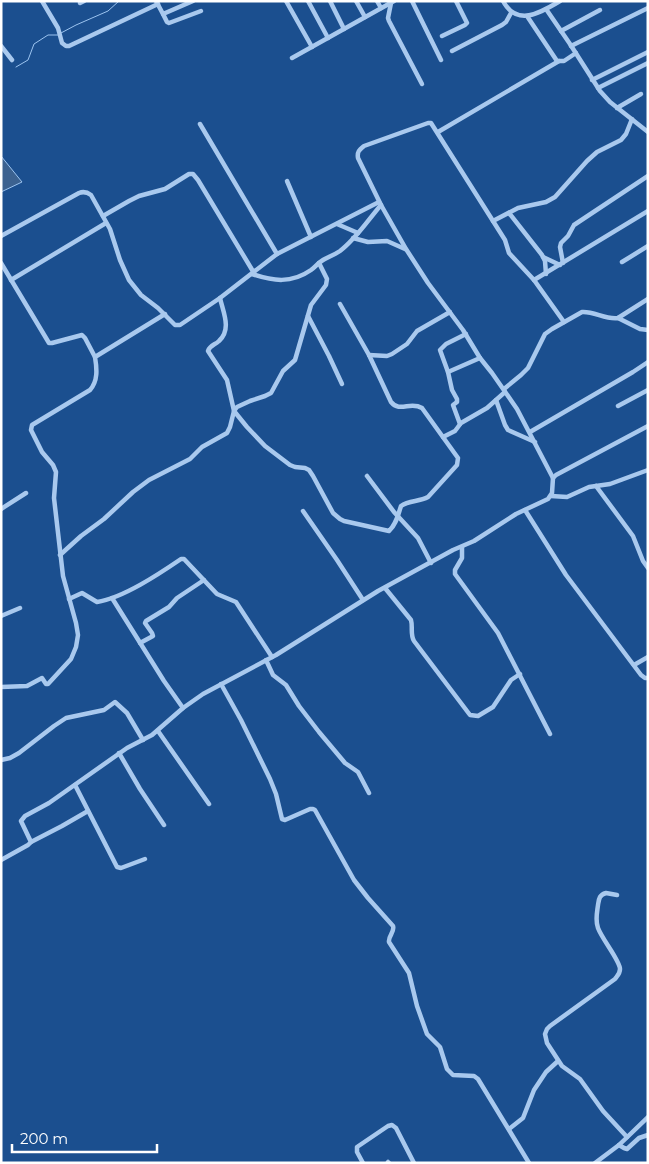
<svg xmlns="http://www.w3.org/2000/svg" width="649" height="1164" font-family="Montserrat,sans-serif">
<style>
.water{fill:#3c6290;stroke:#9cc4f0}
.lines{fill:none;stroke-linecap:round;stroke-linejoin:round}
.stream{stroke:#9cc4f0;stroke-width:1}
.street{stroke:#a9c9ee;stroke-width:4.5}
</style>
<rect width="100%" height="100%" fill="#1b4f8f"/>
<polygon class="water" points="1,156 22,182 1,192"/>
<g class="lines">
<g class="stream">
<polyline points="61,33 76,25 108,11 119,1"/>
<polyline points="16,67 28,60 34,44 48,35 58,35"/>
</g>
<g class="street">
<polyline points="42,1 58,28 62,43 66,46 69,46 158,4"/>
<polyline points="156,1 163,14 193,1"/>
<polyline points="286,1 312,47"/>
<polyline points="308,1 328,38"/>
<polyline points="330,1 344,29"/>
<polyline points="356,1 365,17"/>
<polyline points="377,1 381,8"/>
<polyline points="412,1 441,60"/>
<path d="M503,1C517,27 540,13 560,1"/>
<polyline points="80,3 84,1"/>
<polyline points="391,3 388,18 389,21 422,84"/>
<polyline points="546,9 570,44 600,91 610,102 648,132"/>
<polyline points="163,14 167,22 169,23 201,11"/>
<polyline points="527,16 557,61 564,61 576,53"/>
<polyline points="561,31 600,10"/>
<polyline points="442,36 465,25 467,23 456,1"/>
<polyline points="1,46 12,60"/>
<polyline points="571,46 648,8"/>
<polyline points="452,51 502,25 506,22 511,13"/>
<polyline points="292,58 394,1"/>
<polyline points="592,80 648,52"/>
<polyline points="598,88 648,63"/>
<polyline points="617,108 641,94"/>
<polyline points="200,124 277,254"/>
<polyline points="438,132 559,61"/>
<polyline points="287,181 311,237"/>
<polyline points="509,213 542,255 545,261 546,274"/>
<polyline points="103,216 129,201 139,196 165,189 189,174 193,174 198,180 254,273"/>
<polyline points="493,221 518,208 546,202 555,197 587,161 597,152 621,140 626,134 632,119"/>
<polyline points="337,224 358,233"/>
<path d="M1,236L79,193C84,191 87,192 91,195L110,229L120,260L129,280L141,295L158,308L175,325H180L220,298L277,254L379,202"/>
<polyline points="353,238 368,242 387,241 405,249"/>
<polyline points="543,257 560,265"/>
<polyline points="622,262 648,246"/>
<polyline points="1,263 49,343 52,343 82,335 85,338 95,357"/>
<polyline points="563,263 560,247 561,243 568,236 574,225 648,176"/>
<path d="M252,274C273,281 291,284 311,270C315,267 318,263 323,260C328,257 334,255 340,251C356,239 368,220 381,205"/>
<polyline points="11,280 106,223"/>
<polyline points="534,280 648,211"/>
<path d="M220,298C223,312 232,329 219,341C215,345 210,345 208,351L227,380L234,411L247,427L265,446L290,465L295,467L305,468L309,470L313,476L333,513L340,519L344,521L389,531C396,525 398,515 401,506C409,500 419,502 428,497L457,465L458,458L422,408C410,401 400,413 391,402L369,355L340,304"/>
<polyline points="308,316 329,356 342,384"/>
<polyline points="618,318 640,329 648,330"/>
<polyline points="369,355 387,356 392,354 407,344 417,331 450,312"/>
<polyline points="448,372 480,358"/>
<path d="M504,389L521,375L528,368L545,334L552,329L582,312C594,311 606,320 618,318L648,299"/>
<polyline points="496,400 505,425 508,430 535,442"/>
<polyline points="618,406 648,390"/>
<polyline points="460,424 453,405 457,402 457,399 452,390 448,372 440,350 446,344 466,334"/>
<polyline points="530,432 633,372 648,362"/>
<polyline points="443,437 455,431 461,423 487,408 505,392"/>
<polyline points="367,476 394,512 418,538 431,563"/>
<path d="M553,478L517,409L492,373L480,358L463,330L428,283L406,249L381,205L358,158C357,152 359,150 364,146L428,123H431L505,240L509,253L534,280L564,322"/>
<polyline points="596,486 633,536 643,561 648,568"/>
<polyline points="551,496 567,497 589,487 610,484 648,470"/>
<polyline points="1,509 26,493"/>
<polyline points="525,510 566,575 641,675 645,678 648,678"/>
<polyline points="303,511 337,560 363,600"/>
<polyline points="462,547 462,558 455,570 455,574 498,633 550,734"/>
<polyline points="60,555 81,536 104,519 133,492 149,480 190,459 202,447 227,433 230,427 234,411 237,407 250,401 265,396 271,393 283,371 295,360 311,305 326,285 327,279 319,263"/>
<path d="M385,588L411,620C413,627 410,634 414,641L470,715L478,716L493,707L511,680L520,674"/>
<polyline points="112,598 164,681 183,708"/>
<path d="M69,599L82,593L97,602C123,598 159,574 181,559H184L217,594L236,602L272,657"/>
<polyline points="1,616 20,608"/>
<polyline points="140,643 153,636 152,633 145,623 146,621 169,607 177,598 204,580"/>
<polyline points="266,660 273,675 286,685 299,706 319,732 345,763 358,772 369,793"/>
<polyline points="634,665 648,657"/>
<path d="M221,684L241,720L270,779L276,794L282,819L285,820L310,809H313L315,810L354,880L368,898L393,926C395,932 388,936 389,942L409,973L417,1006L427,1034L440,1047L447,1069L453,1075L474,1076L478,1079L529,1163"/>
<path d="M1,687L27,686L42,678L46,684H48L71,659L76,647L78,635L76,623L63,576L54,498L56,472L53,465L42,452L31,430L32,425L90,390C98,381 97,369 95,357L165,314"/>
<polyline points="158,731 209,804"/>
<polyline points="119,753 140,789 164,825"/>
<polyline points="1,760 10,758 19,753 54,726 66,718 104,710 115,702 127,713 143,740"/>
<polyline points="75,785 117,867 121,868 145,859"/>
<polyline points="31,842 62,826 88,811"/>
<polyline points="1,860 28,845 31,842 21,821 25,816 49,803 127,748 152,735 183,708 203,694 276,655 378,591 453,550 474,541 516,514 548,499 552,493 553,478 556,475 648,426"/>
<path d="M617,895L606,893C599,895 599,899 598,905C597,913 595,920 598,928C602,939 620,961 620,969C620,974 617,976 615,979L550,1026L547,1029L545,1034L547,1043L562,1066L580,1079L603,1111L627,1137"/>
<polyline points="509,1129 523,1118 534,1090 546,1072 558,1061"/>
<polyline points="619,1145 624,1148 627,1149 639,1138 648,1135"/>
<polyline points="388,1162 389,1163"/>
<polyline points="363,1163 357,1152 357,1147 388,1126 392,1125 396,1128 414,1163"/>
<polyline points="595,1163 619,1145 648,1117"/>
</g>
</g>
<rect width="649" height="1164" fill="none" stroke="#ffffff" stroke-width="5"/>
<path d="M12 1144v8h145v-8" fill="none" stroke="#ffffff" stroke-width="2.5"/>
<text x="20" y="1144" font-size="15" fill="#ffffff" stroke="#1b4f8f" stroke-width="4" paint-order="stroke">200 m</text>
</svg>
